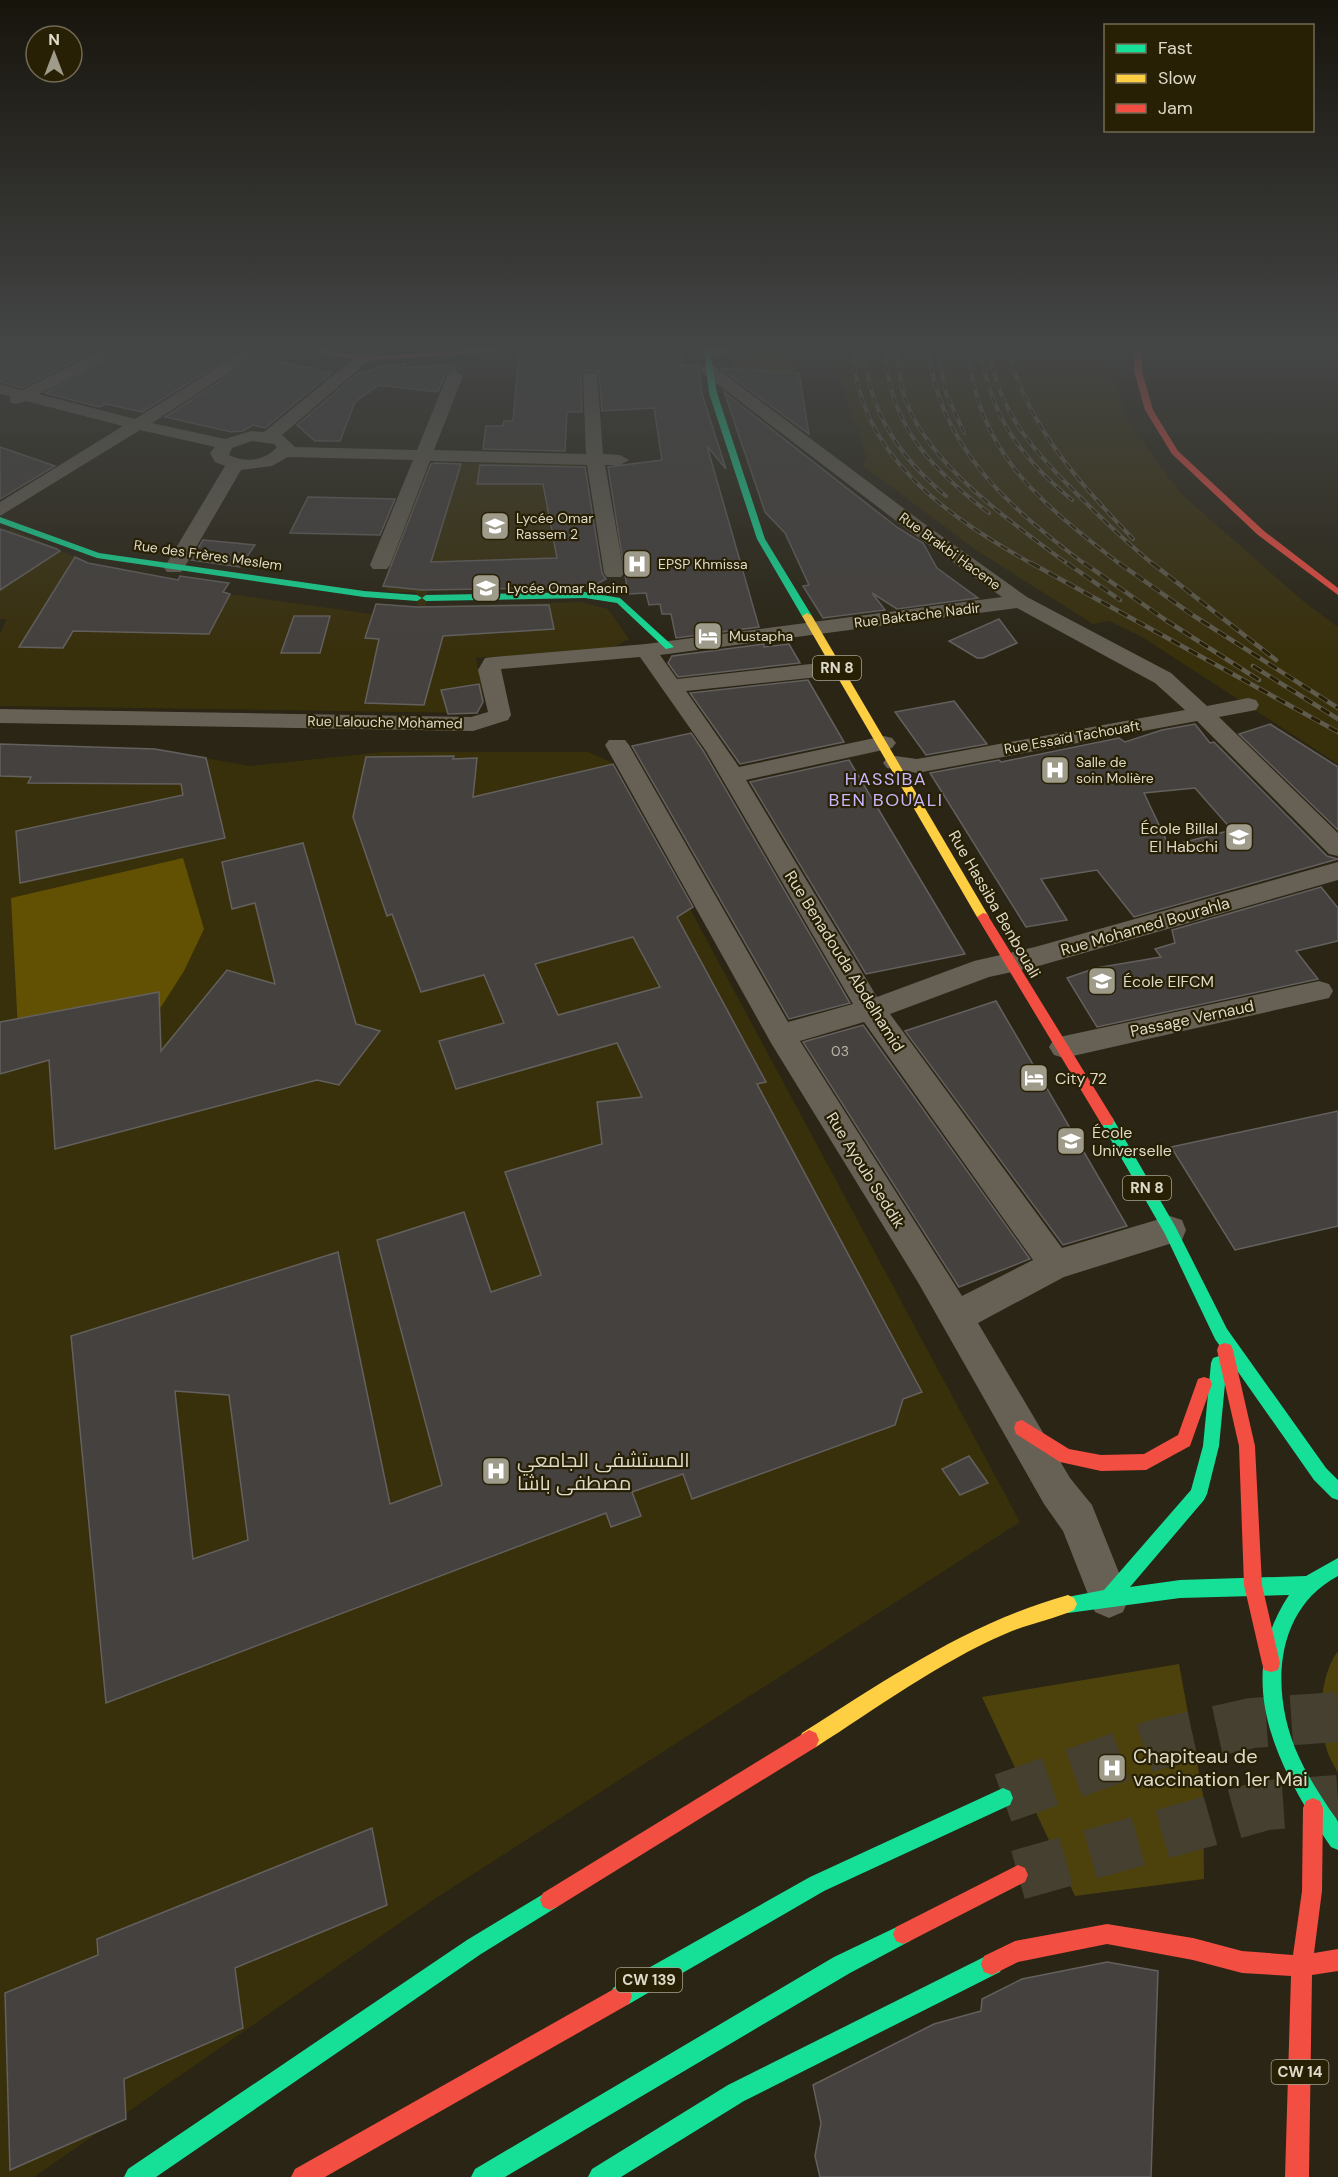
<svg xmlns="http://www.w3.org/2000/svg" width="1338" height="2177" font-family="'DM Sans',Cairo,sans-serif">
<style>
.built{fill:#382f0b}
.green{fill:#4e420c}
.forest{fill:#625103}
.building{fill:#45413e;stroke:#63605e;stroke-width:1.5;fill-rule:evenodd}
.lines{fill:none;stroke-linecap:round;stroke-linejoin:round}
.highway-tunnel{stroke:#454030;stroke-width:50;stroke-dasharray:50 25;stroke-linecap:butt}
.street{fill:#666154;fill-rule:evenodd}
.fast{fill:#16e098;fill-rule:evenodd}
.slow{fill:#ffcf43;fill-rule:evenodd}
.jam{fill:#f24e42;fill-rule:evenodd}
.rail-far1-casing{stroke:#5f5b4d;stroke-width:4}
.rail-casing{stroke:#5f5b4d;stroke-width:4.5}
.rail-far1{stroke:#282004;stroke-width:2;stroke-dasharray:8;stroke-linecap:butt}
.rail{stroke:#282004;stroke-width:3;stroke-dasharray:10;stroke-linecap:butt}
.labels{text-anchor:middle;stroke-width:4.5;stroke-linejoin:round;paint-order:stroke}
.far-poi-label{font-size:14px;fill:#dedac9;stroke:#282004;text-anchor:start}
.far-street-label{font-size:14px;fill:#dedac9;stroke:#282004}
.number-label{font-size:14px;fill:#b8b4a6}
.shield{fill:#282004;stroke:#a7a28e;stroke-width:1.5}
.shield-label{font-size:15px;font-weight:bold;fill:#dedac9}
.poi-label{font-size:16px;fill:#dedac9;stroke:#282004;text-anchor:start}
.street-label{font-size:16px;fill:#dedac9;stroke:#282004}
.neighbourhood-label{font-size:18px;letter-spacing:1.5px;fill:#c9b6fd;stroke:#282004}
.near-poi-label{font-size:20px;fill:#dedac9;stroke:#282004;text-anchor:start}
</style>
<rect width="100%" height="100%" fill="#2a2515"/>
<g class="built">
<polygon points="971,350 1105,350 1126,418 1180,493 1303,601 1338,627 1338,764 1142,637 1109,621 1093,624 976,550 862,465 867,459 833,359 971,365"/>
<polygon points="433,463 577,464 596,584 589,588 427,591 426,606 581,602 608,609 629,639 612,648 476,658 484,700 478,711 465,713 0,706 0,634 7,619 0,619 0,533 12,529 88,563 123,572 230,594 392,617 417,606 416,592 392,592 382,587 424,469"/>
<polygon points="0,744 155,749 250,766 383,752 588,752 611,762 1020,1522 433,1900 34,2177 0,2177"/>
</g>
<g class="green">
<polygon points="752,351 789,350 795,372 730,369 739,355"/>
<path d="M1338,1651V1773C1334,1765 1328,1756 1326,1747C1318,1718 1320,1675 1338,1651Z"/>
<polygon points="1179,1664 1203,1795 1204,1879 1075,1896 982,1697"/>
</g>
<polygon class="forest" points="183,858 204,929 184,971 161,1007 19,1048 11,898"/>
<g class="building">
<polygon points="0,350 97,350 22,388 0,382"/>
<polygon points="125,350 227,350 237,353 142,412 106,404 99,407 45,393"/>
<polygon points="593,350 682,350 681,365 699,366 702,394 726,469 707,446 759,627 676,638 671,614 662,614 660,604 649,605 646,593 628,594 608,467 662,460 654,408 602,411 599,371 585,371 581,375 582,412 567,412 565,451 483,449 486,426 503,426 504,421 513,421 519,354"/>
<polygon points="257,357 332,373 265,428 253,425 243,431 232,432 165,417"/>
<polygon points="406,364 402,368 456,364 455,369 445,375 438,392 379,385 355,402 340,441 315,441 297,425 357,374 390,365"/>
<polygon points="721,368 799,373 809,434 721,369"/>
<polygon points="724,392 898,528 923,543 937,568 978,598 897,609 872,593 885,610 823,618 803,586 809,585 785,533 765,512"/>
<polygon points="0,447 55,466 0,499"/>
<polygon points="435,463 461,464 431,562 557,558 543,484 477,484 480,465 585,467 602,573 606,579 591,587 422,590 383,586 431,464"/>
<polygon points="308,497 395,499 380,535 290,533"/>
<polygon points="0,529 57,549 60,551 0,590"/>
<polygon points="203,540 255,545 240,567 191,560"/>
<polygon points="75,557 88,563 178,580 180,576 229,583 223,592 230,594 209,634 73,631 63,648 19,647"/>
<polygon points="376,604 417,607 549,605 554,629 443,636 424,705 365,703 379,639 365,638"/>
<polygon points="294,616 330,616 320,653 281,653"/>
<polygon points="999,619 1017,643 983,658 977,658 949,641"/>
<polygon points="764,644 764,647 789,644 800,663 678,677 668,663 672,656"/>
<polygon points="808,680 844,742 740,764 690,693"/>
<polygon points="479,684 483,702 477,713 448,714 441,690"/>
<polygon points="954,701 987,744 926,755 895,712"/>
<path d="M1195,724L1210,743L1214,742L1327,856L1338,859L1134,917L1097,870L1041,879L1067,920L1026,927L930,773L999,760L1001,762L1119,738L1125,742L1162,730ZM1195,788L1232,830L1169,846L1144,793Z"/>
<polygon points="1270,724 1338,767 1338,830 1239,734"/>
<polygon points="691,733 704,752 850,1003 789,1019 632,746"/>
<polygon points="0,744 155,749 206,758 225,838 20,883 16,831 183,795 181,784 28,783 31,777 0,776"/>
<path d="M454,756L453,759L477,758L473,797L613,764L693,907L677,917L766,1082L757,1084L922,1392L903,1399L895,1425L692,1499L683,1474L632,1492L641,1516L611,1527L606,1513L106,1703L71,1336L338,1252L390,1504L442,1485L377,1240L464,1212L491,1292L541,1275L505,1172L602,1144L597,1102L642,1097L617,1043L456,1089L439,1041L504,1023L484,975L421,992L392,914L387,916L353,817L366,757ZM633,937L660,987L558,1015L535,964ZM175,1391L229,1395L248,1540L193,1559Z"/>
<polygon points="849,760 932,899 965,954 866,974 750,782"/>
<polygon points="303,843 356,1024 380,1031 339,1085 317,1080 55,1149 49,1060 0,1074 0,1022 159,992 161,1051 227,970 275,984 255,903 232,909 222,862"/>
<polygon points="1321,887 1338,908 1338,941 1296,951 1318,979 1097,1027 1067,978 1096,968 1161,957 1155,949 1175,943 1172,930"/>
<polygon points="996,1001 1127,1226 1063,1245 905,1031"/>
<polygon points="863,1025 1030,1259 959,1287 803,1042"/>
<polygon points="1338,1111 1338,1226 1235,1250 1171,1147"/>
<polygon points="969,1456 988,1483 960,1495 942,1469"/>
<polygon points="372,1828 387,1905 235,1968 243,2028 124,2079 126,2119 10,2170 5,1993 98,1955 97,1939"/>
<polygon points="1107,1962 1158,1971 1151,2177 820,2177 815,2156 821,2123 813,2085 934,2024 981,2011 982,1999 1022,1979"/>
</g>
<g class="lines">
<g class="highway-tunnel">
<polyline points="1003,1798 1157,1744 1252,1723 1338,1717"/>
<polyline points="1018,1875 1266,1805 1338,1800"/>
</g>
<g class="street">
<path d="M103,350H123L39,394L135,419L245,350H264L152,423L225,439L251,431L264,432L364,350H381L282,435L295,447L417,450L447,376L455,371L463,376L434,450L586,454L583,376L585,373H597L603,454L620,455L629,460L620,465H605L624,573L621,577H607L604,573L587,465L430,461L390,565L387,569H373L370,565L413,460L288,457L272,466L241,470L184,568L181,572H167L164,568L225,466L215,462L210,453L215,447L140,430L0,516V502L123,426L26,401L16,404L10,402V396L0,394V384L22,390ZM252,441L274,444L277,447C265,461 245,463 229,455L232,448Z"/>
<path d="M709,365L715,367L922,522L1027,597L1171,673L1207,706L1248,698L1256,700L1259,705L1256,710L1219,717L1338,833V856L1329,854L1197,721L917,773L887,768L883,763L887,758L895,756L917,759L1185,710L1155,683L1017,608L660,655L677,679L837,661L845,663L848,668L845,673L837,675L686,691L739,767L884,736L892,738L896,743L892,748L746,780L877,997L974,961L1035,947L1338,862V880L1035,967L989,977L890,1014L1062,1248L1170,1216L1182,1220L1186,1230L1182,1240L1064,1277L978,1323L1070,1478L1092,1505L1129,1598L1123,1612L1109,1618L1095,1612L1063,1531L1044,1504L919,1284L771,1043L605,745L609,740H625L629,745L788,1022L853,1004L706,751L640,657L501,669L511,715L508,720L473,731L0,723V709L471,717L488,712L478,670L485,658L493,657L646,644L1002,597L908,530L703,373L701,370L703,367ZM864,1022L1033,1260L962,1296L800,1041Z"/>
<polygon points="1319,981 1329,984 1333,991 1329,998 1064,1058 1054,1055 1049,1047 1054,1039 1064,1036"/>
</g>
<g class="fast">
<polygon points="704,350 732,350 711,356 717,393 765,539 812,616 810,618 802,616 757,539 709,393"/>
<polygon points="0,517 99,553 364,591 417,595 422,598 426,595 585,592 620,598 674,647 666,649 617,603 585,598 426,601 422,598 417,601 364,597 97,558 0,523"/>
<polygon points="1107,1116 1112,1117 1175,1226 1227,1329 1326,1468 1338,1480 1338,1500 1332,1498 1314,1480 1215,1339 1165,1234 1100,1121 1102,1117"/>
<path d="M1219,1356L1225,1358L1227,1363L1219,1446L1207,1494L1204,1500L1130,1587L1180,1580L1306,1576L1338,1558V1576C1272,1611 1271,1695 1298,1755C1306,1773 1317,1790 1328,1807C1331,1812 1336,1817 1338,1822C1338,1830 1338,1842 1338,1850L1331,1847C1279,1770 1231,1682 1289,1595L1180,1598L1068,1613L1062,1610L1059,1604L1062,1598L1104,1590L1191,1490L1203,1446L1211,1363L1213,1358Z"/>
<polygon points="1003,1788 1010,1791 1013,1798 1010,1805 824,1891 629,2004 621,2007 613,2004 610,1996 613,1988 810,1877"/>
<polygon points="550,1890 557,1893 560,1900 557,1907 481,1954 156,2177 124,2177 128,2169 467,1940"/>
<polygon points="903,1924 910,1927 913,1934 910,1941 850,1973 505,2177 471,2177 475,2169 834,1957"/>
<polygon points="992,1953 1000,1956 1003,1964 1000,1972 744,2101 621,2177 588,2177 592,2169 728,2085"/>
</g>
<g class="slow">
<polygon points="807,613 812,616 989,917 987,920 983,921 977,917 802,616"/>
<path d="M1068,1595L1074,1598L1077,1604L1074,1610C1052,1620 1027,1624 1005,1634C938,1663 877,1708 816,1747L809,1750L802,1747L799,1740L802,1733C889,1678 968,1623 1068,1595Z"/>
</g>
<g class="jam">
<polygon points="309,350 327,350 363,357 470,350 516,350 363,361"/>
<polygon points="1135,350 1142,350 1142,371 1153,410 1178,451 1264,531 1338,588 1338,595 1258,535 1172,454 1145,410 1134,371"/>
<polygon points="983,913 987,914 1112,1117 1114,1121 1112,1125 1102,1125 977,917"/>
<polygon points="1225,1343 1231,1345 1233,1350 1255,1446 1262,1585 1280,1663 1278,1670 1271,1672 1264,1670 1262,1663 1244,1585 1239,1446 1217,1350 1219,1345"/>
<polygon points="1204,1377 1210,1379 1212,1384 1190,1446 1146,1470 1101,1471 1060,1462 1016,1434 1014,1428 1016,1422 1022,1420 1069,1449 1101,1455 1144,1454 1178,1435 1198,1379"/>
<polygon points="809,1730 816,1733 819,1740 816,1747 557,1907 550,1910 543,1907 540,1900 543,1893"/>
<polygon points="1313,1798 1320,1801 1323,1808 1322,1891 1314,1953 1338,1949 1338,1971 1312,1975 1309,2177 1285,2177 1291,1976 1242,1973 1193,1960 1107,1944 1018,1962 992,1975 984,1972 981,1964 984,1956 1015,1941 1107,1924 1193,1938 1242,1951 1293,1955 1302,1891 1303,1808 1306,1801"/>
<polygon points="1018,1865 1025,1868 1028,1875 1025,1882 910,1941 903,1944 896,1941 893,1934 896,1927"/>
<polygon points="621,1985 629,1988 632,1996 629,2004 325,2177 291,2177 295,2169"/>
</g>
<g class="rail-far1-casing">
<g id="rail-far1">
<path d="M853,350C857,456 950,518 1034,565"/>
<path d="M864,350C869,412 899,457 946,496"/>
<path d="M885,350C889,425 931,469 989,513"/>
<path d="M897,350C899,369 900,387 907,404C934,470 1014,524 1069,565"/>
<path d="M929,350C938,447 1012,510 1086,565"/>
<polyline points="938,350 946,393 964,433"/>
<path d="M968,350C978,456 1043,504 1121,565"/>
<path d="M980,350C991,417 1021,458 1072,500"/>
<path d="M990,350C997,411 1034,451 1076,493C1101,518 1126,542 1154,565"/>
<path d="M1007,350C1030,429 1077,480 1133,539"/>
</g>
</g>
<g class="rail-casing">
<g id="rail">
<polyline points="1031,563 1338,732"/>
<polyline points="1067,563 1120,600"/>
<polyline points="1084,563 1167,621 1259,680"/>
<polyline points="1119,563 1194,616 1338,708"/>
<polyline points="1152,563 1276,660"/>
<polyline points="1253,666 1338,719"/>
</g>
</g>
<use href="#rail-far1" class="rail-far1"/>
<use href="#rail" class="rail"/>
</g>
<linearGradient id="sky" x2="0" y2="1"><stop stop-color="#17140c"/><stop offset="0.53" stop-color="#444646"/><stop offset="1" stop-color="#444646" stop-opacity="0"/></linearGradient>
<rect width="1338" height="655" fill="url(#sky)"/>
<defs>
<g id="school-square" transform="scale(1.5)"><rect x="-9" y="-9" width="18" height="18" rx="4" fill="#9f9b8a" stroke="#282004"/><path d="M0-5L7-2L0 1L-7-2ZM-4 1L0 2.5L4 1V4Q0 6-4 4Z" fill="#fff"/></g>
<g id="hospital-square" transform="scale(1.5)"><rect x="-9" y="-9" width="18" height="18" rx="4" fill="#9f9b8a" stroke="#282004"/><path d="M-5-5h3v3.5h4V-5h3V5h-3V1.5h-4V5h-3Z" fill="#fff"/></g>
<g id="hotel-square" transform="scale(1.5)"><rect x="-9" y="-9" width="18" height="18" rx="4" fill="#9f9b8a" stroke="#282004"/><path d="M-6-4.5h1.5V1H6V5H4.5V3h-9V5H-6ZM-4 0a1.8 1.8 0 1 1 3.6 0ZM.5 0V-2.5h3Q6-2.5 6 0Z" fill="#fff"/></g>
</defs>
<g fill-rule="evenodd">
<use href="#school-square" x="495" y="526"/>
<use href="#hospital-square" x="637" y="564"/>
<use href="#school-square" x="486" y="588"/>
<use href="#hotel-square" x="708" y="636"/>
<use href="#hospital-square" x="1055" y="770"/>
<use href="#school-square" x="1239" y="837"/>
<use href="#school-square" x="1102" y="981"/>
<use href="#hotel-square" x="1034" y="1078"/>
<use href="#school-square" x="1071" y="1141"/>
<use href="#hospital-square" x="496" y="1471"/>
<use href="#hospital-square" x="1112" y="1768"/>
</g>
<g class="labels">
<g class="far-poi-label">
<text x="516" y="523">Lycée Omar<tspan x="516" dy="16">Rassem 2</tspan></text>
<text x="658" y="569">EPSP Khmissa</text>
<text x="507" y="593">Lycée Omar Racim</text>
<text x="729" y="641">Mustapha</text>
<text x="1076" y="767">Salle de<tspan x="1076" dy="16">soin Molière</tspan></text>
</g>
<g class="far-street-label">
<text transform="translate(950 551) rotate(36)" y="5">Rue Brakbi Hacene</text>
<text transform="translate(208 555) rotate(8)" y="5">Rue des Frères Meslem</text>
<text transform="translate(917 615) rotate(-7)" y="5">Rue Baktache Nadir</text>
<text transform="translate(385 722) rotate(1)" y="5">Rue Lalouche Mohamed</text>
<text transform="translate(1072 737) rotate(-10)" y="5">Rue Essaïd Tachouaft</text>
</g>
<g class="number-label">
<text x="840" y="1056">03</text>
</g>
<g class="shield">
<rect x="813" y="656" width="48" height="24" rx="4.5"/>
<rect x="1123" y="1176" width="48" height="24" rx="4.5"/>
<rect x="616" y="1968" width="66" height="24" rx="4.5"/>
<rect x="1271.5" y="2060" width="57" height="24" rx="4.5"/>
</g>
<g class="shield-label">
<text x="837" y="673">RN 8</text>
<text x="1147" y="1193">RN 8</text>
<text x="649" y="1985">CW 139</text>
<text x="1300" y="2077">CW 14</text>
</g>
<g class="poi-label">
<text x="1218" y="834" text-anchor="end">École Billal<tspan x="1218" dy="18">El Habchi</tspan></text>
<text x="1123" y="987">École EIFCM</text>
<text x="1055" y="1084">City 72</text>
<text x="1092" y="1138">École<tspan x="1092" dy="18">Universelle</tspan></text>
</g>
<g class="street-label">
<text transform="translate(995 904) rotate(60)" y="6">Rue Hassiba Benbouali</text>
<text transform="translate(1145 926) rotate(-16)" y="6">Rue Mohamed Bourahla</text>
<text transform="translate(845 961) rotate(58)" y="6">Rue Benadouda Abdelhamid</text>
<text transform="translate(1192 1018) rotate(-12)" y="6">Passage Vernaud</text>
<text transform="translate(866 1170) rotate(58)" y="6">Rue Ayoub Seddik</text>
</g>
<g class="neighbourhood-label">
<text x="886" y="785">HASSIBA<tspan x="886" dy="21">BEN BOUALI</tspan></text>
</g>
<g class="near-poi-label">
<text x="517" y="1467">المستشفى الجامعي<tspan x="517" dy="23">مصطفى باشا</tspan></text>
<text x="1133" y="1763">Chapiteau de<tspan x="1133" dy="23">vaccination 1er Mai</tspan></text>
</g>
</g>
<rect x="1104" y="24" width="210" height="108" fill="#282004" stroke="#716a53" stroke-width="1.5"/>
<rect x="1116" y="44" width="30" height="9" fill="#16e098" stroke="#716a53" stroke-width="1.5"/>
<text x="1158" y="54" font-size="18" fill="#dedac9">Fast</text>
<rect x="1116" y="74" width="30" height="9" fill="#ffcf43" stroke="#716a53" stroke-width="1.5"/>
<text x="1158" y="84" font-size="18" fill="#dedac9">Slow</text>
<rect x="1116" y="104" width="30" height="9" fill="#f24e42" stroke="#716a53" stroke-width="1.5"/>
<text x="1158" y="114" font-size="18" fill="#dedac9">Jam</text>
<g transform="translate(54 54)"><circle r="28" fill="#282004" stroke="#716a53" stroke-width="1.5"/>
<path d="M0-4.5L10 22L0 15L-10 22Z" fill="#9f9b8a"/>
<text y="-9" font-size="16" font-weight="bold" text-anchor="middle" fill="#dedac9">N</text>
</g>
</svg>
